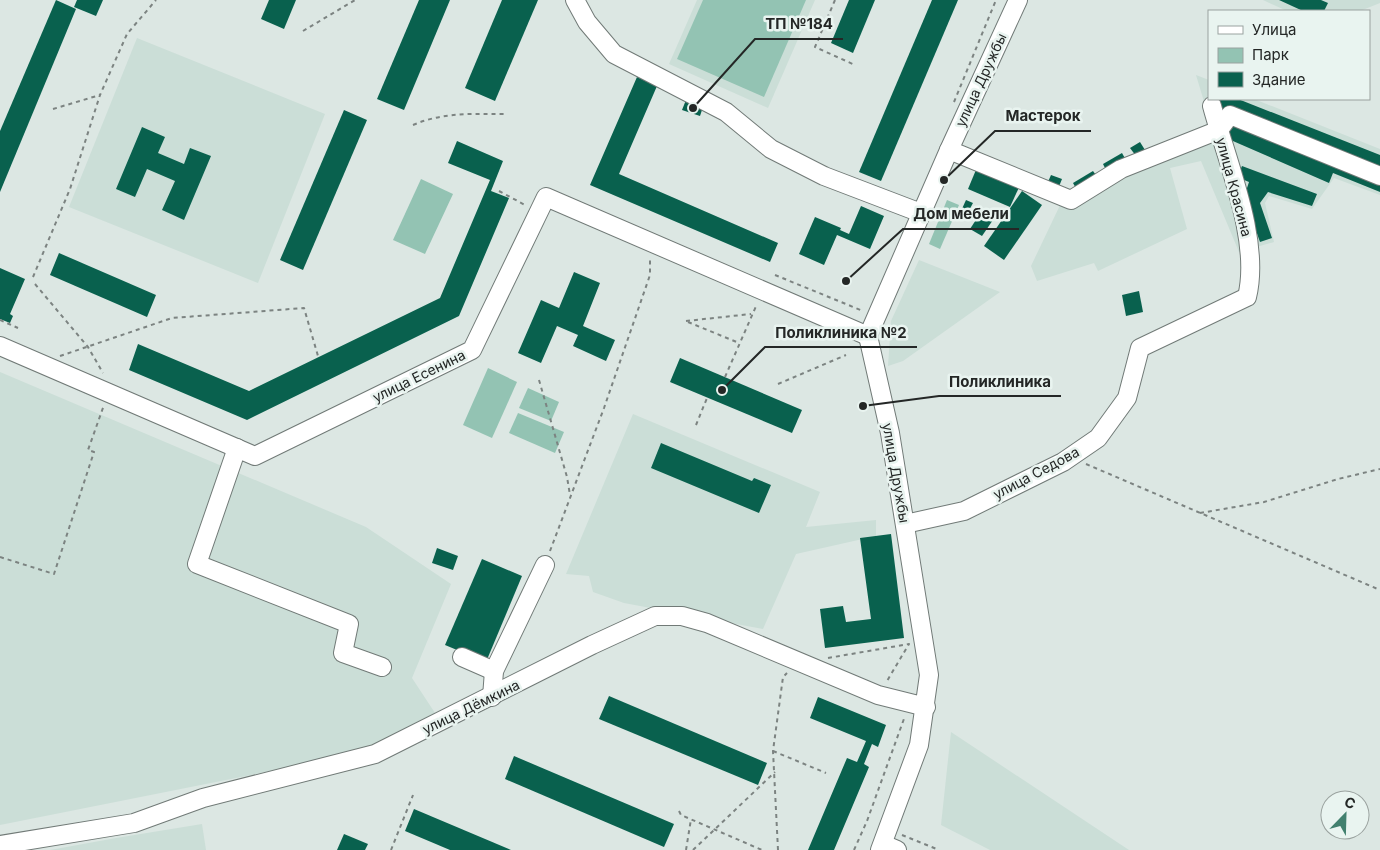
<svg xmlns="http://www.w3.org/2000/svg" width="1380" height="850" font-family="Inter,sans-serif">
<style>
.built{fill:#cbded7}
.green{fill:#93c3b3}
.building{fill:#09614e}
.lines{fill:none;stroke-linecap:round;stroke-linejoin:round}
.minor-casing{stroke:#717a77;stroke-width:20}
.path{stroke:#7c8381;stroke-width:2;stroke-dasharray:4 4;stroke-linecap:butt}
.minor{stroke:#fff;stroke-width:18}
.labels{text-anchor:middle;stroke-width:5;stroke-linejoin:round;paint-order:stroke}
.street-label{font-size:14px;fill:#242726;stroke:#e9f4f0}
.leader{fill:none;stroke:#242726;stroke-width:2}
.callout-dot{fill:#242726;stroke:#e9f4f0;stroke-width:2}
.callout-label{font-size:15px;text-anchor:middle;font-weight:bold;fill:#242726;stroke:#e9f4f0;stroke-width:5;stroke-linejoin:round;paint-order:stroke}
</style>
<rect width="100%" height="100%" fill="#dce7e3"/>
<g class="built">
<polygon points="697,0 815,0 768,108 669,64"/>
<polygon points="1263,0 1380,0 1380,3 1360,11 1287,11"/>
<polygon points="137,38 325,114 258,283 69,207"/>
<polygon points="1196,75 1209,80 1209,99 1254,99 1380,149 1380,195 1334,178 1312,209 1269,196 1265,203 1274,242 1239,252 1201,161 1170,168 1187,229 1098,271 1094,263 1037,281 1031,266 1062,201 1215,138"/>
<polygon points="919,260 1000,292 903,361 888,366 891,321"/>
<polygon points="0,372 366,527 451,584 412,678 437,716 386,748 0,825"/>
<polygon points="633,414 820,492 806,527 876,520 876,536 796,554 763,629 624,603 593,592 589,576 566,574"/>
<polygon points="951,732 1129,850 990,850 941,825"/>
<polygon points="202,824 206,850 50,850 116,838"/>
</g>
<g class="green">
<polygon points="703,0 806,0 764,97 677,59"/>
<polygon points="421,179 453,194 425,254 393,240"/>
<polygon points="947,200 959,205 940,249 929,244"/>
<polygon points="488,368 517,382 492,438 463,425"/>
<polygon points="528,388 559,402 551,421 519,408"/>
<polygon points="518,413 564,432 555,453 509,433"/>
</g>
<g class="building">
<polygon points="56,0 76,9 0,192 0,131"/>
<polygon points="77,0 103,0 96,16 74,7"/>
<polygon points="269,0 296,0 284,29 261,19"/>
<polygon points="419,0 450,0 404,110 377,99"/>
<polygon points="502,0 538,0 495,101 465,88"/>
<polygon points="849,0 875,0 853,53 831,43"/>
<polygon points="932,0 958,0 881,181 859,172"/>
<polygon points="1279,0 1321,0 1328,3 1324,11 1303,11"/>
<polygon points="637,77 657,86 619,174 778,243 770,262 590,185"/>
<polygon points="1218,99 1238,99 1380,155 1380,171 1217,107"/>
<polygon points="686,100 703,107 700,116 682,110"/>
<polygon points="344,110 367,120 303,270 280,260"/>
<polygon points="1233,120 1380,183 1380,192 1333,173 1329,183 1226,138"/>
<polygon points="142,127 165,137 158,153 184,164 190,148 211,156 184,220 162,210 175,181 147,169 135,197 116,189"/>
<polygon points="457,141 503,161 491,191 509,198 459,316 247,420 129,370 138,344 249,391 440,298 490,180 448,163"/>
<polygon points="1140,142 1145,150 1136,156 1130,148"/>
<polygon points="1122,153 1126,160 1107,172 1103,164"/>
<polygon points="978,165 1021,183 1010,207 968,189"/>
<polygon points="1242,166 1317,194 1312,206 1268,192 1260,203 1272,238 1260,242 1244,197 1249,182 1237,177"/>
<polygon points="1093,171 1098,178 1077,190 1073,183"/>
<polygon points="1051,175 1062,179 1058,189 1047,184"/>
<polygon points="1022,191 1042,205 1004,260 984,246"/>
<polygon points="966,200 973,203 967,214 961,211"/>
<polygon points="861,206 884,216 870,249 837,235 824,265 799,254 815,217 841,228 840,230 849,234"/>
<polygon points="983,209 995,217 982,236 970,229"/>
<polygon points="59,253 156,295 147,317 50,275"/>
<polygon points="0,268 25,279 10,314 13,316 10,323 0,319"/>
<polygon points="574,272 600,283 583,326 615,340 606,361 573,346 578,335 557,326 541,363 518,353 541,300 559,308"/>
<polygon points="1139,291 1143,312 1126,316 1122,295"/>
<polygon points="680,358 802,410 792,433 670,382"/>
<polygon points="661,443 752,481 754,478 771,485 759,513 651,468"/>
<polygon points="891,534 904,638 825,648 820,609 843,606 846,622 871,619 860,538"/>
<polygon points="437,548 458,556 453,570 432,563"/>
<polygon points="482,559 522,576 486,662 445,645"/>
<polygon points="609,696 767,763 758,785 599,719"/>
<polygon points="818,697 886,725 878,747 872,744 864,764 869,767 834,850 808,850 847,758 857,762 866,741 810,718"/>
<polygon points="514,756 674,824 664,847 505,779"/>
<polygon points="414,809 511,850 450,850 405,831"/>
<polygon points="344,834 368,844 365,850 337,850"/>
</g>
<g class="lines">
<g class="minor-casing">
<g id="minor">
<polyline points="575,0 587,22 614,54 726,112 771,149 824,176 921,213"/>
<polyline points="949,150 1071,200 1121,169 1219,130 1230,115 1380,176"/>
<polyline points="0,346 255,456 472,350 546,197 868,336"/>
<polyline points="237,448 197,564 349,624 343,653 382,667"/>
<path d="M905,524L964,511L1063,462L1098,438L1127,398L1140,348L1247,297C1261,241 1227,162 1212,106"/>
<polyline points="462,657 494,671"/>
<polyline points="492,697 494,671 545,565"/>
<polyline points="883,844 897,850"/>
<polyline points="0,845 134,823 203,798 375,754 592,645 655,616 682,616 707,623 878,695 926,707"/>
<polyline points="880,850 919,745 929,675 890,433 868,336 949,150 1018,0"/>
</g>
</g>
<g class="path">
<polyline points="835,0 815,47 855,65"/>
<polyline points="303,31 355,0"/>
<polyline points="954,102 996,0"/>
<polyline points="53,109 100,95"/>
<path d="M413,125C443,112 473,114 505,114"/>
<polyline points="499,191 525,205"/>
<polyline points="775,275 863,311"/>
<polyline points="33,277 70,189 100,95 127,34 156,0"/>
<polyline points="35,284 88,347 103,373"/>
<polyline points="0,320 18,328"/>
<polyline points="686,321 751,314"/>
<polyline points="688,322 739,343"/>
<polyline points="60,356 172,318 304,308 318,356"/>
<polyline points="725,377 757,304"/>
<polyline points="539,380 567,477 570,495"/>
<polyline points="778,384 846,355"/>
<polyline points="696,425 707,398"/>
<polyline points="1086,464 1380,590"/>
<polyline points="1200,513 1264,502 1338,479 1380,469"/>
<polyline points="550,551 604,408 650,275 650,258"/>
<polyline points="0,557 54,574 94,452 88,450 104,405"/>
<polyline points="828,658 909,644 887,681"/>
<polyline points="773,751 826,773"/>
<polyline points="679,811 681,815 762,850"/>
<polyline points="902,835 939,850"/>
<polyline points="391,850 413,795"/>
<polyline points="686,850 691,819"/>
<polyline points="693,850 775,772"/>
<polyline points="778,850 773,751 783,677 787,673"/>
<polyline points="854,850 867,821 905,716"/>
</g>
<use href="#minor" class="minor"/>
</g>
<g class="labels">
<g class="street-label">
<text transform="translate(981 80) rotate(-65)" y="5">улица Дружбы</text>
<text transform="translate(1234 187) rotate(75)" y="5">улица Красина</text>
<text transform="translate(419 376) rotate(-26)" y="5">улица Есенина</text>
<text transform="translate(896 473) rotate(80)" y="5">улица Дружбы</text>
<text transform="translate(1036 473) rotate(-28)" y="5">улица Седова</text>
<text transform="translate(471 707) rotate(-26)" y="5">улица Дёмкина</text>
</g>
</g>
<path class="leader" d="M693 108L755 39H843M944 180L995 131H1091M846 281L903 229H1019M722 390L765 347H917M863 406L939 396H1061"/>
<g class="callout-dot">
<circle cx="693" cy="108" r="5"/>
<circle cx="944" cy="180" r="5"/>
<circle cx="846" cy="281" r="5"/>
<circle cx="722" cy="390" r="5"/>
<circle cx="863" cy="406" r="5"/>
</g>
<g class="callout-label">
<text x="799" y="29">ТП №184</text>
<text x="1043" y="121">Мастерок</text>
<text x="961" y="219">Дом мебели</text>
<text x="841" y="338">Поликлиника №2</text>
<text x="1000" y="387">Поликлиника</text>
</g>
<rect x="1208" y="10" width="162" height="90" fill="#e9f4f0" stroke="#9aa29f"/>
<rect x="1218" y="26" width="25" height="8" fill="#ffffff" stroke="#9aa29f"/>
<text x="1252" y="35" font-size="15" fill="#242726">Улица</text>
<rect x="1218" y="48" width="25" height="15" fill="#93c3b3" stroke="#9aa29f"/>
<text x="1252" y="60" font-size="15" fill="#242726">Парк</text>
<rect x="1218" y="72" width="25" height="15" fill="#09614e" stroke="#9aa29f"/>
<text x="1252" y="85" font-size="15" fill="#242726">Здание</text>
<g transform="translate(1345 815) rotate(23)"><circle r="24" fill="#e9f4f0" stroke="#9aa29f"/>
<path d="M0-4L9 19L0 12L-9 19Z" fill="#41806e"/>
<text y="-8" font-size="14" font-weight="bold" text-anchor="middle" fill="#242726">С</text>
</g>
</svg>
